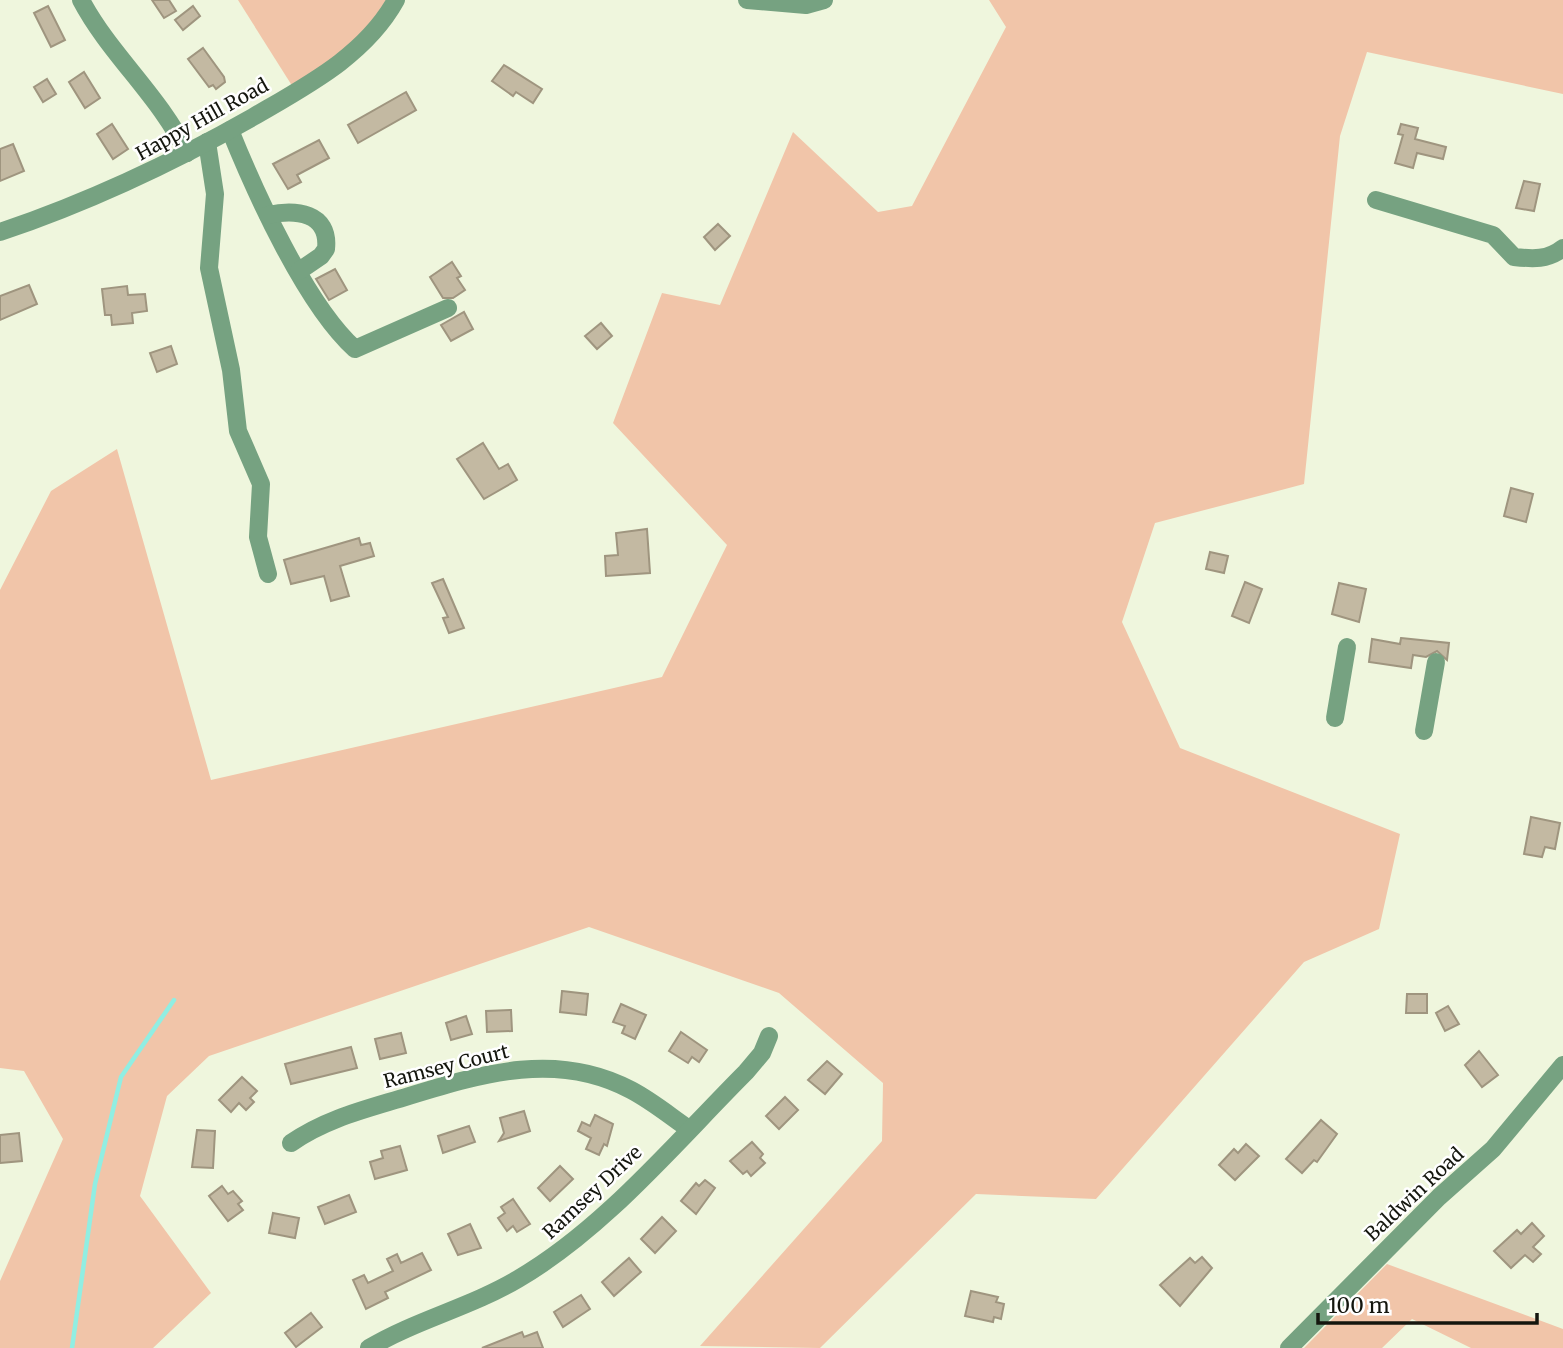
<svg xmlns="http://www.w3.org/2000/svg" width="1563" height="1348" font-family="Merriweather,serif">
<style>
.green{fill:#f1c5a9}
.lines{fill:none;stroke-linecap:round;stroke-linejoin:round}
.stream{stroke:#91eee2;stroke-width:4.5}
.building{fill:#c3b9a2;stroke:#9f957f;stroke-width:2}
.minor{stroke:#76a281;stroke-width:18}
.labels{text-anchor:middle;stroke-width:5;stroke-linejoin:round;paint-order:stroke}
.street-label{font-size:19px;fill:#14160e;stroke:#fff}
</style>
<rect width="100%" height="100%" fill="#eff6dd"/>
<g class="green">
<polygon points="238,0 396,0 389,12 296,92"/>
<polygon points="989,0 1563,0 1563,94 1367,52 1340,136 1304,484 1155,523 1122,622 1180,748 1400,834 1379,929 1304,962 1096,1199 976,1194 820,1348 700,1346 882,1141 883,1083 779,993 589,927 209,1056 167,1096 140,1196 211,1293 153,1348 0,1348 0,1281 63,1139 24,1071 0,1068 0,590 51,491 117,449 211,780 662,677 727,545 613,423 662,293 720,305 793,132 878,212 912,206 1006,27"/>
<polygon points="1387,1264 1563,1329 1563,1348 1471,1348 1412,1319 1382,1348 1304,1348"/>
</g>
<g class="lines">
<polyline class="stream" points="72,1348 95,1184 121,1077 174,1000"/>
</g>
<g class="building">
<polygon points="152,0 169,0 176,11 164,18"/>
<polygon points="48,6 65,40 51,47 34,13"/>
<polygon points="193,6 200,16 183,30 175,20"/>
<polygon points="203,48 224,77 225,82 216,89 213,85 209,87 188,59"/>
<polygon points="504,65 542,89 533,103 516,92 513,96 492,81"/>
<polygon points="84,72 100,98 85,108 69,82"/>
<polygon points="47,79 56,94 43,102 34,87"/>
<polygon points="406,92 416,110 358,143 348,125"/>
<polygon points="112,124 128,149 113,159 97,134"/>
<polygon points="1401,124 1418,128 1415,139 1446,147 1443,159 1417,153 1413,168 1395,163 1403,135 1398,134"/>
<polygon points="319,140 329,158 297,175 301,182 288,189 273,164"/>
<polygon points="13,144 24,171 0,181 0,149"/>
<polygon points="1524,181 1540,184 1534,211 1516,208"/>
<polygon points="718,224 730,236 715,250 704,237"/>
<polygon points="452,262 461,276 457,278 465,290 453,298 443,298 430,277"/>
<polygon points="335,269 347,290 329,300 316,279"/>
<polygon points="29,285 37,304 0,320 0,296"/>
<polygon points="127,286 128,295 145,294 147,311 132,313 133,323 112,325 111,315 105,315 102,289"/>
<polygon points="464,312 473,329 451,341 441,325"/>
<polygon points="601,323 612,336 597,349 585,336"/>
<polygon points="171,346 177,364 157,372 150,353"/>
<polygon points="483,443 499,469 508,464 517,480 484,499 457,459"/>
<polygon points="1511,488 1533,494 1526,522 1504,516"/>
<polygon points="647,529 650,573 606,576 605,556 618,555 616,533"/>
<polygon points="359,538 361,545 370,543 374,556 340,566 349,596 331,601 324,576 291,584 284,560"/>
<polygon points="1210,552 1228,556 1224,573 1206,569"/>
<polygon points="443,579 464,628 449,633 443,618 448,617 432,583"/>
<polygon points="1245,582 1262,589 1249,623 1232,616"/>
<polygon points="1339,583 1366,589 1359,622 1332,614"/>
<polygon points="1401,638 1449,643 1447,660 1437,651 1426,657 1413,655 1411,668 1369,662 1372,639 1400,644"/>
<polygon points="1531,817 1560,823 1555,849 1545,847 1542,857 1524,854"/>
<polygon points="562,991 588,994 586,1015 560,1012"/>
<polygon points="1407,994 1427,994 1427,1013 1406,1013"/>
<polygon points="621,1004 646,1015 635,1039 622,1033 625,1026 613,1022"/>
<polygon points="1448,1006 1459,1024 1445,1031 1436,1013"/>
<polygon points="511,1010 512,1031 487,1032 486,1011"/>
<polygon points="466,1016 472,1034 451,1040 446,1023"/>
<polygon points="681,1032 707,1050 699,1062 692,1057 688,1063 669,1051"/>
<polygon points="401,1033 406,1053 380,1059 375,1039"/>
<polygon points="351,1047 357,1068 291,1084 285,1064"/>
<polygon points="1479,1051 1498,1075 1482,1087 1465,1065"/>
<polygon points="827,1061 842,1074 825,1094 808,1080"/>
<polygon points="242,1077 257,1091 250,1098 254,1102 246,1110 239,1103 231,1112 219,1100"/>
<polygon points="785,1097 798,1110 779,1129 766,1116"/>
<polygon points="524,1111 530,1131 499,1141 504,1133 500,1118"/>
<polygon points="595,1115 613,1124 607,1146 604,1144 599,1155 586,1149 591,1138 578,1131 582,1122 590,1126"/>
<polygon points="1321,1120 1337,1134 1317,1162 1314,1160 1302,1173 1286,1159"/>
<polygon points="469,1126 475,1142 443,1153 438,1136"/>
<polygon points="197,1130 215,1131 213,1168 192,1167"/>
<polygon points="19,1133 22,1161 0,1163 0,1135"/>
<polygon points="752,1142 763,1154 760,1158 765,1163 751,1176 747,1171 743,1174 730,1161"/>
<polygon points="1246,1144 1259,1156 1235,1180 1219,1165 1234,1149 1238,1153"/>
<polygon points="400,1146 407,1170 375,1179 370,1162 383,1158 381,1151"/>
<polygon points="560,1166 573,1179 550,1201 538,1188"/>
<polygon points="705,1180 715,1188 696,1214 681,1201 696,1183 699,1186"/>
<polygon points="222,1186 228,1194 233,1191 242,1201 238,1204 243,1210 228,1221 209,1196"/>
<polygon points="349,1195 356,1212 325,1224 318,1207"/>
<polygon points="513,1199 530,1224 517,1232 513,1226 507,1231 498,1218 505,1213 501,1207"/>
<polygon points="273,1213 299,1218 295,1238 269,1233"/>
<polygon points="662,1217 676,1231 655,1253 641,1239"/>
<polygon points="1532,1223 1544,1236 1533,1247 1541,1254 1533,1262 1525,1255 1511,1268 1494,1251 1517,1230 1521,1234"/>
<polygon points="470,1224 481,1248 458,1255 448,1234"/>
<polygon points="422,1253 431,1270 385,1292 388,1298 366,1309 353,1280 364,1275 368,1283 393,1271 387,1259 397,1254 401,1263"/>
<polygon points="1202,1257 1212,1268 1180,1306 1160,1285 1190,1258 1195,1263"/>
<polygon points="629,1258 641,1272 614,1296 602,1282"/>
<polygon points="971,1291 998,1297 996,1302 1004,1304 1001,1319 994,1317 993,1322 965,1316"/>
<polygon points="581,1295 590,1309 563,1327 554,1312"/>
<polygon points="311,1313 322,1327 296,1347 285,1333"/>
<polygon points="522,1332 524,1337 537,1332 543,1348 482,1348"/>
</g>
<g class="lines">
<g class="minor">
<path d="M81,0C110,55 160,96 187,153"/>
<polyline points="747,0 806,5 824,0"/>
<path d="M230,130C255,192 306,305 355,349L448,308"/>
<polyline points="207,142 215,194 209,268 231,370 238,431 261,484 258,537 268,574"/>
<path d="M1376,200L1493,235L1514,257C1533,259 1548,260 1563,248"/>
<path d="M268,215C295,209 330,212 326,249L321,256L299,271"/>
<path d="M0,232C89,202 172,163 253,117C306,86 365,56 396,0"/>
<polyline points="1335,718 1347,647"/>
<polyline points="1424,731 1436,662"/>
<path d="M291,1143C327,1118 367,1109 409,1096C484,1073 558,1051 631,1090C652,1101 670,1116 689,1129"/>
<path d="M369,1348C416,1320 471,1307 518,1279C604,1229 676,1142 746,1072L762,1053L769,1036"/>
<polyline points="1289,1348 1439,1197 1493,1149 1563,1065"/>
</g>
</g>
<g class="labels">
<g class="street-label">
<text transform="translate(202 119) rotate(-29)" y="7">Happy Hill Road</text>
<text transform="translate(446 1066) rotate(-14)" y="7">Ramsey Court</text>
<text transform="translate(592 1192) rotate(-43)" y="7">Ramsey Drive</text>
<text transform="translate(1414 1194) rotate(-43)" y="7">Baldwin Road</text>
</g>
</g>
<path d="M1318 1313v10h219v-10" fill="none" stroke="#14160e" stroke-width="3.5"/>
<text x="1328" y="1313" font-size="21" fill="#14160e" stroke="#ffffff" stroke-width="5" paint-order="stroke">100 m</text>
</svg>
